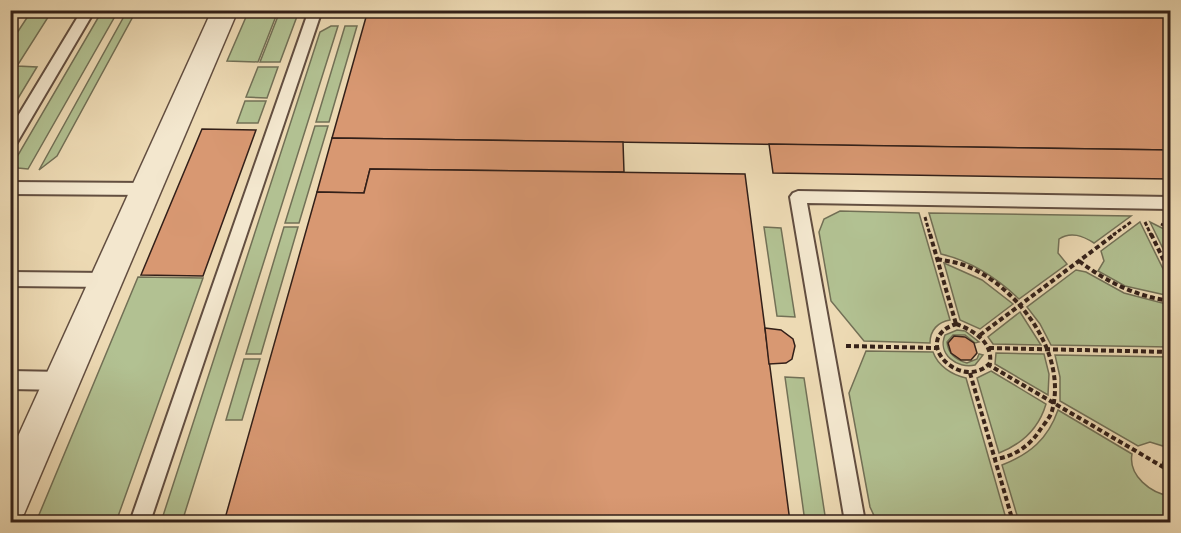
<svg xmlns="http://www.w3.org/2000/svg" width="1181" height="533" font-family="'IM FELL DW Pica',serif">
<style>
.green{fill:#b2c192;stroke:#727056;stroke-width:1.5}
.building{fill:#d89872;stroke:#332019;stroke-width:1.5}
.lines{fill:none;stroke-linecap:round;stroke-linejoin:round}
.lane-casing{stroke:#624e40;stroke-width:4}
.street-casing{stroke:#624e40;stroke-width:3}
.path-far1{stroke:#332019;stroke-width:3;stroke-dasharray:4 2;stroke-linecap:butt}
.path{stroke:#332019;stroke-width:4;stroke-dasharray:5 3;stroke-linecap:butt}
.lane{fill:#f3e7ce;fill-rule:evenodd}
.street{fill:#f3e7ce;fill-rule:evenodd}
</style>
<rect width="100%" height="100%" fill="#eddab4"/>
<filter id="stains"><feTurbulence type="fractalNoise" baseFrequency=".00333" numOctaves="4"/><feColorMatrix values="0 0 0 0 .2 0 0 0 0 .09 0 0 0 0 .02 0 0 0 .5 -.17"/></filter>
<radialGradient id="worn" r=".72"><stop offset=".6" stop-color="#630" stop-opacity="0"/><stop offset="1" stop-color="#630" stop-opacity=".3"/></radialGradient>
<g class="green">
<polygon points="32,10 52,11 17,66 37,67 11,110 11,42"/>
<polygon points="249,10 278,11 258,62 227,61"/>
<polygon points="102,11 118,11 28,169 18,168 15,161 18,155"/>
<polygon points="127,11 136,11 57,156 39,170"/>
<polygon points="280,11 299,11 280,62 260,62"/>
<polygon points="331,26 338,26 182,522 161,522 320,32"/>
<polygon points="345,26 357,26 329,122 316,122"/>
<polygon points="258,67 278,67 267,98 246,97"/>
<polygon points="245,101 266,101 258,123 237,123"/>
<polygon points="315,126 328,126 299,223 285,223"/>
<path d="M840,211L919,213L950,320C938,322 930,330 930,343L864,341L831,301L819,232L824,219Z"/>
<path d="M929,213L1131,216L1094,243C1083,236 1071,231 1059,239L1058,253L1067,264L1019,299C997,278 971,261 941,254Z"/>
<polygon points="1140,222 1170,283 1170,296 1125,286 1098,271 1104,261 1101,251"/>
<polygon points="1150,222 1170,232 1170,263"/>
<polygon points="284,227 298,227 261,354 246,354"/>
<polygon points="764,227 781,228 795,317 777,316"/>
<polygon points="944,263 982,280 1013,304 980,329 960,320"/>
<polygon points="1076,270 1086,272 1124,293 1170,305 1170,347 1051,345 1040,324 1027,307"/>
<polygon points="138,277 203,278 116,522 36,522"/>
<polygon points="1020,312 1041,345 993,344 988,337"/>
<path d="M957,330L965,331L979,342L975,343L965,335H953L947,342C948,354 956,360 967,363L977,359L979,354L983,355L975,365C957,369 937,354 945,335Z"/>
<path d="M866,351L933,352C938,366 952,375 966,378L1007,522H877L870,507L849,393Z"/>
<polygon points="996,353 1044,354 1049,374 1048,395 995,364"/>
<polygon points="1055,355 1170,357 1170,435 1163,446 1150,442 1138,446 1060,401 1060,377"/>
<polygon points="244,359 260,359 242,420 226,420"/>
<path d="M991,371L1046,404C1039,428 1022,444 999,453L977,378Z"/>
<polygon points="785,377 804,378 826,522 805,522"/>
<path d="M1058,410L1132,454C1128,476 1151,493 1170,496V522H1019L1002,465C1030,454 1048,439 1058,410Z"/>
</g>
<g class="building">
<polygon points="368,10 1170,10 1170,150 332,138"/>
<polygon points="202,129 256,130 203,276 141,275"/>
<polygon points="332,138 623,142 624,172 370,169 364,193 317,192"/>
<polygon points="769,144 1170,150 1170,179 773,173"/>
<polygon points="370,169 745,174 790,522 224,522 317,192 364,193"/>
<polygon points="765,328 781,330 793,339 795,346 792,359 786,363 769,364"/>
<polygon points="954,336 965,337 974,343 977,353 971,360 961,360 951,353 948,343"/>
</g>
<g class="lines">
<g class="lane-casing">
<g id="lane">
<polygon points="82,10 95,10 15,146 10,147 10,129"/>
<polygon points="309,10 322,10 150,522 130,522"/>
<polygon points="10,182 147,183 152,185 155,189 152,193 147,195 10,194"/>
<polygon points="798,191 1170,197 1170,209 807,203 865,522 845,522 790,197 793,193"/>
<polygon points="10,272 107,273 113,275 115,280 113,285 107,287 10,286"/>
<polygon points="10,371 63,372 69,375 72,381 69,387 63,390 10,389"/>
</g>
</g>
<g class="street-casing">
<polygon id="street" points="212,10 238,10 24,514 10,520 10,454"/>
</g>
<g class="path-far1">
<polyline points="10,21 18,10"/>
<polyline points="925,217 930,235"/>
<polyline points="1145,222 1151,235"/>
<polyline points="1161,224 1170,228"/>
<polyline points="1113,235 1131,222"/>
</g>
<g class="path">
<polyline points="930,234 956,324"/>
<polyline points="1151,234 1170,273"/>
<path d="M937,259C946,261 955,262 964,265C1017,285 1068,353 1052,411C1050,418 1044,424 1040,430C1030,446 1013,457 995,459"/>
<path d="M1079,261C1107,282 1135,296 1170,301"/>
<path d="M956,324C973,330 993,342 990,363C962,393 908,340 956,324Z"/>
<polyline points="980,335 1115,234"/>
<polyline points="846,346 936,348"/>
<polyline points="989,348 1170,352"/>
<polyline points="987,364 1170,471"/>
<polyline points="970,373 1013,522"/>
<polyline points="1163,466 1170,447"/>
</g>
<use href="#lane" class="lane"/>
<use href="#street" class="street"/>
</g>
<rect width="1181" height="533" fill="none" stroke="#eddab4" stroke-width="36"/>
<rect x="12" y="12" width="1157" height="509" fill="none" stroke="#332019" stroke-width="3"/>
<rect x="18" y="18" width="1145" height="497" fill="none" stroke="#332019" stroke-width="1.5"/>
<rect width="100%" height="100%" filter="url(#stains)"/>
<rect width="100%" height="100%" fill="url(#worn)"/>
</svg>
